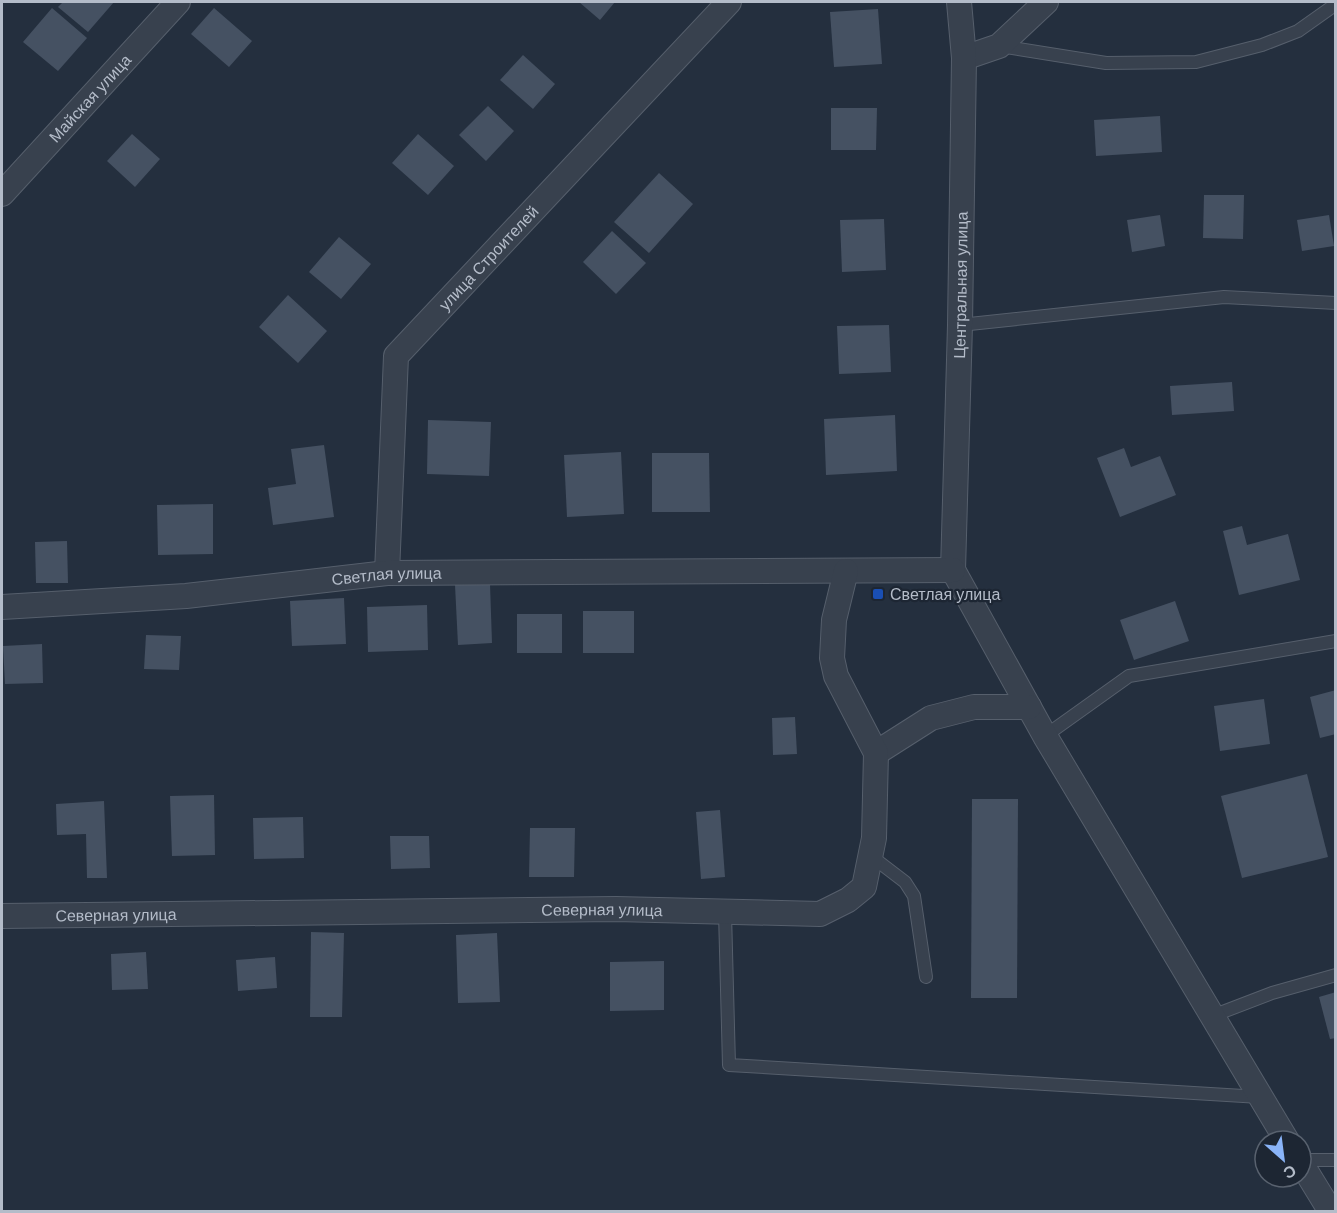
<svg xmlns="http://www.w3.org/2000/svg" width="1337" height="1213" font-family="'DM Sans',sans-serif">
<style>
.building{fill:#455162}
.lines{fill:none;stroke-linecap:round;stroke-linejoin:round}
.lane-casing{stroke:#565f6c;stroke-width:14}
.street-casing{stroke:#565f6c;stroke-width:26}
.lane{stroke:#38414e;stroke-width:12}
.street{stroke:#38414e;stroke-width:24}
.transit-dot{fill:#1a4fb4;stroke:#1d2633;stroke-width:2}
.labels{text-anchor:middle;stroke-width:4.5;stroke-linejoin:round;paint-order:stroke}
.street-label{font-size:16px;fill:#b4bcc9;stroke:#1d2633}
.poi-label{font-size:16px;fill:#b4bcc9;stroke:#1d2633;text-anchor:start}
</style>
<rect width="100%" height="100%" fill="#242f3e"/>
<g class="building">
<polygon points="63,2 114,2 88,32 58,7"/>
<polygon points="579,2 615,2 600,20"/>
<polygon points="52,8 87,38 58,71 23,42"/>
<polygon points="214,8 252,41 229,67 191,34"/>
<polygon points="878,9 882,64 834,67 830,12"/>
<polygon points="523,55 555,84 533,109 500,80"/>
<polygon points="488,106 514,131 486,161 459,135"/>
<polygon points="831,108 877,108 876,150 831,150"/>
<polygon points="1160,116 1162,152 1096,156 1094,120"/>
<polygon points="132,134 160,159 135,187 107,161"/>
<polygon points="418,134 454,166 428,195 392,163"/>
<polygon points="659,173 693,204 649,253 614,222"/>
<polygon points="1204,195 1244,195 1243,239 1203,238"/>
<polygon points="1160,215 1165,246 1132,252 1127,220"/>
<polygon points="1329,215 1334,246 1302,251 1297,220"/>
<polygon points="884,219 886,270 842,272 840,220"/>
<polygon points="612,231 646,263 616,294 583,262"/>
<polygon points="339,237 371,264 341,299 309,272"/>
<polygon points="288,295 327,331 298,363 259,327"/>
<polygon points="889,325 891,372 839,374 837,326"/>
<polygon points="1232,382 1234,411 1172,415 1170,386"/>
<polygon points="895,415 897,471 826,475 824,419"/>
<polygon points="428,420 491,422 489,476 427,474"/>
<polygon points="324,445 334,517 273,525 268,488 296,484 291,449"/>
<polygon points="1124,448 1131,467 1160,456 1176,495 1120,517 1097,458"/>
<polygon points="621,452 624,514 567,517 564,455"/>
<polygon points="652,453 709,453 710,512 652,512"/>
<polygon points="213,504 213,554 158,555 157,505"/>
<polygon points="1242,526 1247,545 1288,534 1300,580 1239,595 1223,531"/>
<polygon points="67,541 68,583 36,583 35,542"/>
<polygon points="490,584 492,643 458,645 455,585"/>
<polygon points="344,598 346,644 292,646 290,601"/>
<polygon points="1175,601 1189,641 1134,660 1120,620"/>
<polygon points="427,605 428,650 368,652 367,607"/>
<rect x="583" y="611" width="51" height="42"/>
<rect x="517" y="614" width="45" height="39"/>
<polygon points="146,635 181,636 179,670 144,669"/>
<polygon points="42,644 43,683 5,684 3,646"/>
<polygon points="1336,690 1336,734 1320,738 1310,697"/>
<polygon points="1264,699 1270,744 1220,751 1214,706"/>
<polygon points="795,717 797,754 773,755 772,718"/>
<polygon points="1307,774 1328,857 1242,878 1221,796"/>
<polygon points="214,795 215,855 172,856 170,796"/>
<polygon points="972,799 1018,799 1017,998 971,998"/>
<polygon points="104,801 107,878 87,878 86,834 57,835 56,804"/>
<polygon points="720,810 725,877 701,879 696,812"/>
<polygon points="303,817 304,858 254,859 253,818"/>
<polygon points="530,828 575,828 574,877 529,877"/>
<polygon points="390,836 429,836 430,868 391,869"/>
<polygon points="311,932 344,933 342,1017 310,1017"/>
<polygon points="497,933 500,1002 458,1003 456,935"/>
<polygon points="146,952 148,989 112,990 111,954"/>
<polygon points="275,957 277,988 238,991 236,960"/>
<polygon points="664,961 664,1010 610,1011 610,962"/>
<polygon points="1336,992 1336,1038 1330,1039 1319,997"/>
</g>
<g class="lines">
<g class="lane-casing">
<g id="lane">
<polyline points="1000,46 1106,63 1196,62 1262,45 1298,31 1336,4"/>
<polyline points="960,325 1224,297 1336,303"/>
<polyline points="1045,736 1129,676 1336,641"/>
<polyline points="871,856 905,882 914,896 926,977"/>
<polyline points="725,913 729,1065 1260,1097"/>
<polyline points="1212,1016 1272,993 1336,975"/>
<polyline points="1301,1160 1336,1160"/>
</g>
</g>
<g class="street-casing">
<g id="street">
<polyline points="964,58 999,46 1046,2"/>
<path id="s1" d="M2,194L178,2"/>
<polyline points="953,570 1045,736 1287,1141"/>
<path id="s2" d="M953,570L960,325L964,58L959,2"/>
<path id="s3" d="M387,573L396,356L729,2"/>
<path id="s4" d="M2,607L186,596L387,573L953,570"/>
<polyline points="876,753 931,718 974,707 1029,707"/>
<path id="s5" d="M2,916L616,909L820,914L848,900L864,887L874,838L876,753L836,676L832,658L834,620L846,571"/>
<polyline points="1301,1163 1331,1212"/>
</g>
</g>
<use href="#lane" class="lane"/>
<use href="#street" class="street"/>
</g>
<rect class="transit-dot" x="872" y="588" width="12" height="12" rx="3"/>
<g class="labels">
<g class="street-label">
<text dy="6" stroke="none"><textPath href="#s1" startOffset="130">Майская улица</textPath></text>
<text dy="6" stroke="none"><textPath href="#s3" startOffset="352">улица Строителей</textPath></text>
<text dy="6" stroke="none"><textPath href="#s2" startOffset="285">Центральная улица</textPath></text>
<text dy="6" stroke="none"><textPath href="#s4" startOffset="386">Светлая улица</textPath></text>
<text dy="6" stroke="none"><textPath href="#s5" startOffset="600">Северная улица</textPath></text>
<text dy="6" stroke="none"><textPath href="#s5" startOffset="114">Северная улица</textPath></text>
</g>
<g class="poi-label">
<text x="890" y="600">Светлая улица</text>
</g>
</g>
<rect width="1337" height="1213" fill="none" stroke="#b4bcc9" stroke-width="6"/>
<g transform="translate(1283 1159) rotate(152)"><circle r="28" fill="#1d2633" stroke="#59626f" stroke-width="1.5"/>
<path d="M0-4.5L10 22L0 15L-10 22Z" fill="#8ab4f8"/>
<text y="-9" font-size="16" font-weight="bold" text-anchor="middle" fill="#b4bcc9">С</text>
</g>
</svg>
